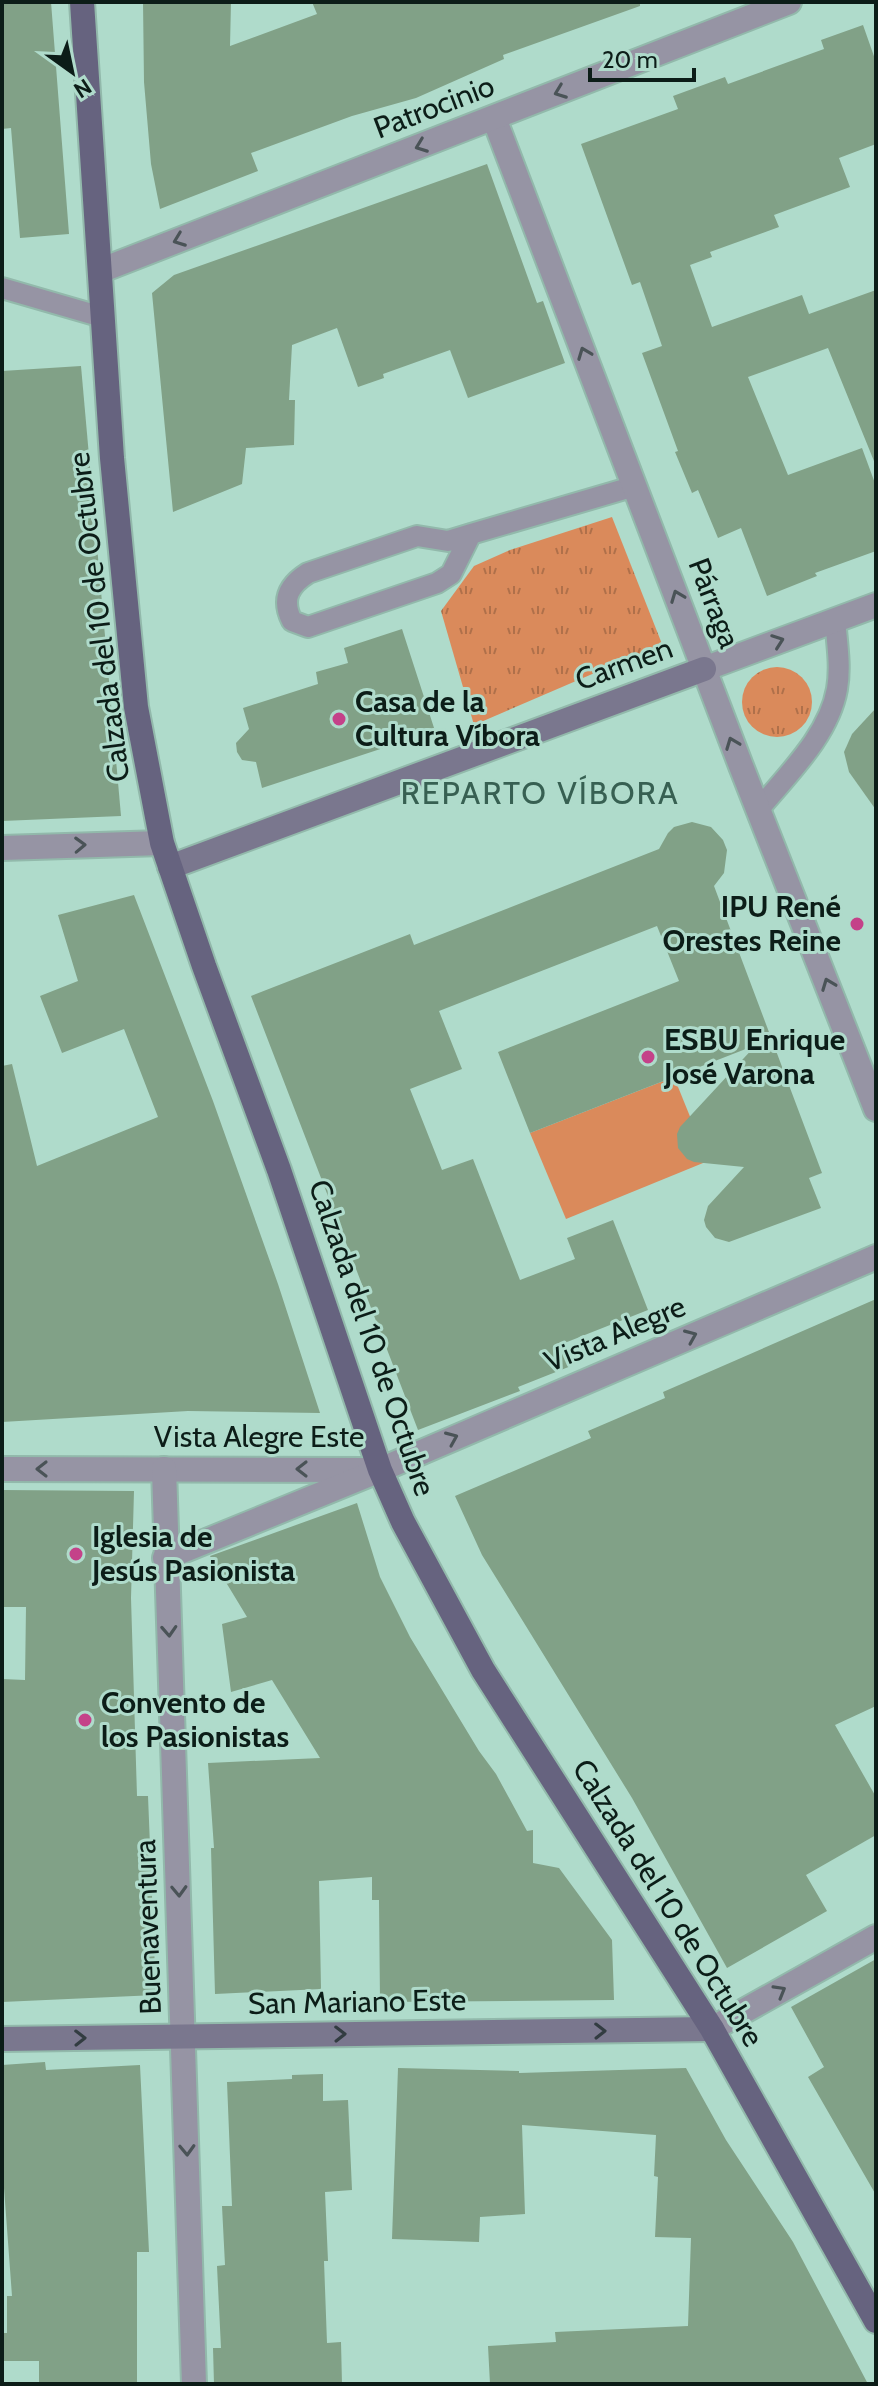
<svg xmlns="http://www.w3.org/2000/svg" width="878" height="2386" font-family="Cabin,sans-serif">
<style>
.grass{fill:url(#grass-tufts)}
.pitch{fill:#da8a5b}
.building{fill:#81a187}
.lines{fill:none;stroke-linecap:round;stroke-linejoin:round}
.lane-casing{stroke:#92b9ab;stroke-width:24}
.street-casing{stroke:#92b9ab;stroke-width:28}
.secondary-casing{stroke:#92b9ab;stroke-width:28}
.primary-casing{stroke:#92b9ab;stroke-width:28}
.lane{stroke:#9694a4;stroke-width:20}
.street{stroke:#9694a4;stroke-width:24}
.secondary{stroke:#7a778e;stroke-width:24}
.primary{stroke:#66637f;stroke-width:24}
.oneway{stroke:#4a5357}
.oneway2{stroke:#323c41}
.poi-dot{fill:#c44289;stroke:#afdbcb;stroke-width:3}
.labels{text-anchor:middle;stroke-width:6;stroke-linejoin:round;paint-order:stroke}
.street-label{font-size:30px;fill:#0c1d18;stroke:#afdbcb}
.poi-label{font-size:30px;font-weight:bold;fill:#0c1d18;stroke:#afdbcb;text-anchor:start}
.neighbourhood-label{font-size:32px;letter-spacing:2px;fill:#376052;stroke:#afdbcb}
</style>
<defs>
<pattern id="grass-tufts" width="24" height="20" patternUnits="userSpaceOnUse" patternTransform="scale(2)"><rect width="24" height="20" fill="#da8a5b"/><path d="M3 7l-1-3M5 7V3M7 7l1-3M15 17l-1-3M17 17v-4M19 17l1-3" fill="none" stroke="#af704a"/></pattern>
</defs>
<rect width="100%" height="100%" fill="#afdbcb"/>
<g class="grass">
<polygon points="612,517 662,644 474,725 441,611 474,566 510,550"/>
<circle cx="777" cy="702" r="35"/>
</g>
<polygon class="pitch" points="674,1077 708,1161 566,1219 530,1133"/>
<g class="building">
<polygon points="2,2 51,2 69,234 20,238 11,128 2,129"/>
<polygon points="143,2 231,2 230,46 317,14 312,2 640,2 640,6 503,55 504,59 416,98 352,116 251,153 258,171 160,209 151,164 144,82"/>
<polygon points="863,25 876,62 876,144 839,158 850,187 774,215 779,227 710,252 712,257 690,265 712,327 802,295 809,314 876,290 876,466 828,348 748,377 788,475 862,448 876,486 876,551 815,573 817,576 767,596 741,528 718,538 698,490 692,493 675,452 678,451 642,353 662,346 640,282 632,285 581,144 678,109 673,96 725,77 728,84 824,49 821,40"/>
<polygon points="487,164 537,303 543,301 565,363 468,398 450,350 383,374 384,378 358,387 337,328 292,345 289,400 295,400 294,445 246,448 242,484 173,512 152,293 174,275"/>
<polygon points="81,366 121,816 2,821 2,371"/>
<polygon points="402,629 435,731 262,788 256,762 242,760 237,752 236,743 249,729 243,708 318,684 316,672 348,663 344,648"/>
<polygon points="876,708 876,810 849,772 844,752 852,734"/>
<polygon points="692,822 711,827 723,840 727,850 724,873 714,886 822,1173 809,1178 821,1208 729,1242 715,1238 706,1227 704,1220 708,1206 744,1167 694,1162 687,1159 678,1148 677,1134 680,1127 756,1045 530,1133 498,1052 679,981 657,926 439,1011 462,1069 410,1089 442,1170 473,1159 520,1280 575,1259 567,1238 613,1220 648,1310 562,1344 571,1366 518,1387 520,1391 418,1430 251,996 410,934 414,945 659,849 668,833 674,827"/>
<polygon points="134,895 213,1101 278,1284 320,1413 188,1411 2,1422 2,1066 12,1064 37,1166 158,1117 124,1029 62,1053 40,996 78,981 58,915"/>
<polygon points="876,1299 876,1706 835,1725 876,1797 876,1835 806,1875 827,1911 727,1968 632,1798 482,1555 455,1496 591,1438 588,1431 665,1398 663,1392"/>
<polygon points="2,1490 134,1491 131,1598 137,1796 148,1796 156,1995 2,2002 2,1679 25,1680 26,1607 2,1607"/>
<polygon points="357,1503 380,1577 410,1637 479,1751 496,1774 527,1831 533,1830 533,1863 559,1868 612,1940 614,2000 380,2002 379,1900 372,1900 372,1877 319,1881 321,1989 215,1994 211,1848 214,1848 208,1763 320,1758 272,1680 231,1692 222,1624 247,1617 210,1556"/>
<polygon points="876,1959 876,2195 808,2077 824,2067 791,2007"/>
<polygon points="45,2062 46,2070 140,2065 149,2252 137,2252 137,2384 39,2384 39,2361 2,2361 2,2333 7,2333 7,2296 12,2296 2,2161 2,2065"/>
<polygon points="398,2068 519,2071 519,2073 686,2068 726,2140 793,2242 868,2384 490,2384 488,2346 556,2342 555,2332 688,2326 691,2238 655,2237 658,2177 654,2176 656,2135 522,2125 525,2214 480,2217 479,2242 392,2239"/>
<polygon points="323,2074 323,2101 348,2100 352,2190 325,2192 328,2261 324,2261 327,2343 341,2342 342,2384 214,2384 213,2348 221,2348 217,2266 225,2265 222,2206 232,2206 227,2082 292,2079 292,2075"/>
</g>
<g class="lines">
<g class="lane-casing">
<g id="lane">
<polyline points="2,288 102,317"/>
<path d="M471,534L451,574L437,583L308,627L292,621C281,599 289,585 308,573L417,536L448,541L471,534L635,486"/>
<path d="M759,809C788,774 829,735 837,689C841,667 837,643 835,620"/>
</g>
</g>
<g class="street-casing">
<g id="street">
<polyline points="494,118 741,766 876,1109"/>
<polyline points="102,270 789,2"/>
<polyline points="704,669 876,605"/>
<polyline points="2,848 162,843"/>
<polyline points="2,1469 370,1470"/>
<polyline points="164,1469 194,2384"/>
<polyline points="165,1558 380,1470 876,1257"/>
<polyline points="712,2029 876,1937"/>
</g>
</g>
<g class="secondary-casing">
<g id="secondary">
<polyline points="170,867 704,669"/>
<polyline points="2,2039 712,2029"/>
</g>
</g>
<g class="primary-casing">
<polyline id="primary" points="82,2 112,458 136,707 162,843 204,966 279,1170 380,1470 403,1522 483,1670 712,2029 876,2321"/>
</g>
<use href="#lane" class="lane"/>
<use href="#street" class="street"/>
<use href="#secondary" class="secondary"/>
<use href="#primary" class="primary"/>
</g>
<defs><path id="oneway-chevron" d="M-2-3.5L2.5 0L-2 3.5" fill="none" stroke-width="1.6" stroke-linecap="round" stroke-linejoin="round" transform="scale(2)"/></defs>
<g class="oneway">
<use href="#oneway-chevron" transform="translate(560 92) rotate(159)"/>
<use href="#oneway-chevron" transform="translate(421 146) rotate(159)"/>
<use href="#oneway-chevron" transform="translate(179 240) rotate(159)"/>
<use href="#oneway-chevron" transform="translate(584 353) rotate(-111)"/>
<use href="#oneway-chevron" transform="translate(677 596) rotate(-111)"/>
<use href="#oneway-chevron" transform="translate(778 641) rotate(-20)"/>
<use href="#oneway-chevron" transform="translate(732 743) rotate(-111)"/>
<use href="#oneway-chevron" transform="translate(80 845) rotate(-2)"/>
<use href="#oneway-chevron" transform="translate(828 984) rotate(-111)"/>
<use href="#oneway-chevron" transform="translate(691 1336) rotate(-23)"/>
<use href="#oneway-chevron" transform="translate(452 1438) rotate(-23)"/>
<use href="#oneway-chevron" transform="translate(42 1469) rotate(-180)"/>
<use href="#oneway-chevron" transform="translate(302 1469) rotate(-180)"/>
<use href="#oneway-chevron" transform="translate(169 1631) rotate(87)"/>
<use href="#oneway-chevron" transform="translate(179 1891) rotate(88)"/>
<use href="#oneway-chevron" transform="translate(780 1991) rotate(-30)"/>
<use href="#oneway-chevron" transform="translate(187 2150) rotate(88)"/>
</g>
<g class="oneway2">
<use href="#oneway-chevron" transform="translate(600 2031) rotate(-1)"/>
<use href="#oneway-chevron" transform="translate(340 2034) rotate(-1)"/>
<use href="#oneway-chevron" transform="translate(80 2038) rotate(-1)"/>
</g>
<g class="poi-dot">
<circle cx="339" cy="719" r="8"/>
<circle cx="857" cy="924" r="8"/>
<circle cx="648" cy="1057" r="8"/>
<circle cx="76" cy="1554" r="8"/>
<circle cx="85" cy="1720" r="8"/>
</g>
<g class="labels">
<g class="street-label">
<text transform="translate(434 107) rotate(-21)" y="10">Patrocinio</text>
<text transform="translate(714 603) rotate(69)" y="10">Párraga</text>
<text transform="translate(99 617) rotate(-97)" y="10">Calzada del 10 de Octubre</text>
<text transform="translate(624 664) rotate(-20)" y="10">Carmen</text>
<text transform="translate(615 1334) rotate(-23)" y="10">Vista Alegre</text>
<text transform="translate(372 1338) rotate(71)" y="10">Calzada del 10 de Octubre</text>
<text x="259" y="1447">Vista Alegre Este</text>
<text transform="translate(668 1903) rotate(58)" y="10">Calzada del 10 de Octubre</text>
<text transform="translate(148 1927) rotate(-92)" y="10">Buenaventura</text>
<text transform="translate(357 2002) rotate(-1)" y="10">San Mariano Este</text>
</g>
<g class="poi-label">
<text x="355" y="712">Casa de la<tspan x="355" dy="34">Cultura Víbora</tspan></text>
<text x="841" y="917" text-anchor="end">IPU René<tspan x="841" dy="34">Orestes Reine</tspan></text>
<text x="664" y="1050">ESBU Enrique<tspan x="664" dy="34">José Varona</tspan></text>
<text x="92" y="1547">Iglesia de<tspan x="92" dy="34">Jesús Pasionista</tspan></text>
<text x="101" y="1713">Convento de<tspan x="101" dy="34">los Pasionistas</tspan></text>
</g>
<g class="neighbourhood-label">
<text x="540" y="804">REPARTO VÍBORA</text>
</g>
</g>
<rect width="878" height="2386" fill="none" stroke="#0c1d18" stroke-width="8"/>
<g transform="translate(72 72) rotate(147)" stroke="#afdbcb" stroke-width="6" paint-order="stroke">
<path d="M0-6L14 30L0 20L-14 30Z" fill="#0c1d18"/>
<text y="-12" font-size="22" font-weight="bold" text-anchor="middle" fill="#0c1d18">N</text>
</g>
<path d="M590 68v12h104v-12" fill="none" stroke="#0c1d18" stroke-width="4"/>
<text x="602" y="68" font-size="24" fill="#0c1d18" stroke="#afdbcb" stroke-width="6" paint-order="stroke">20 m</text>
</svg>
